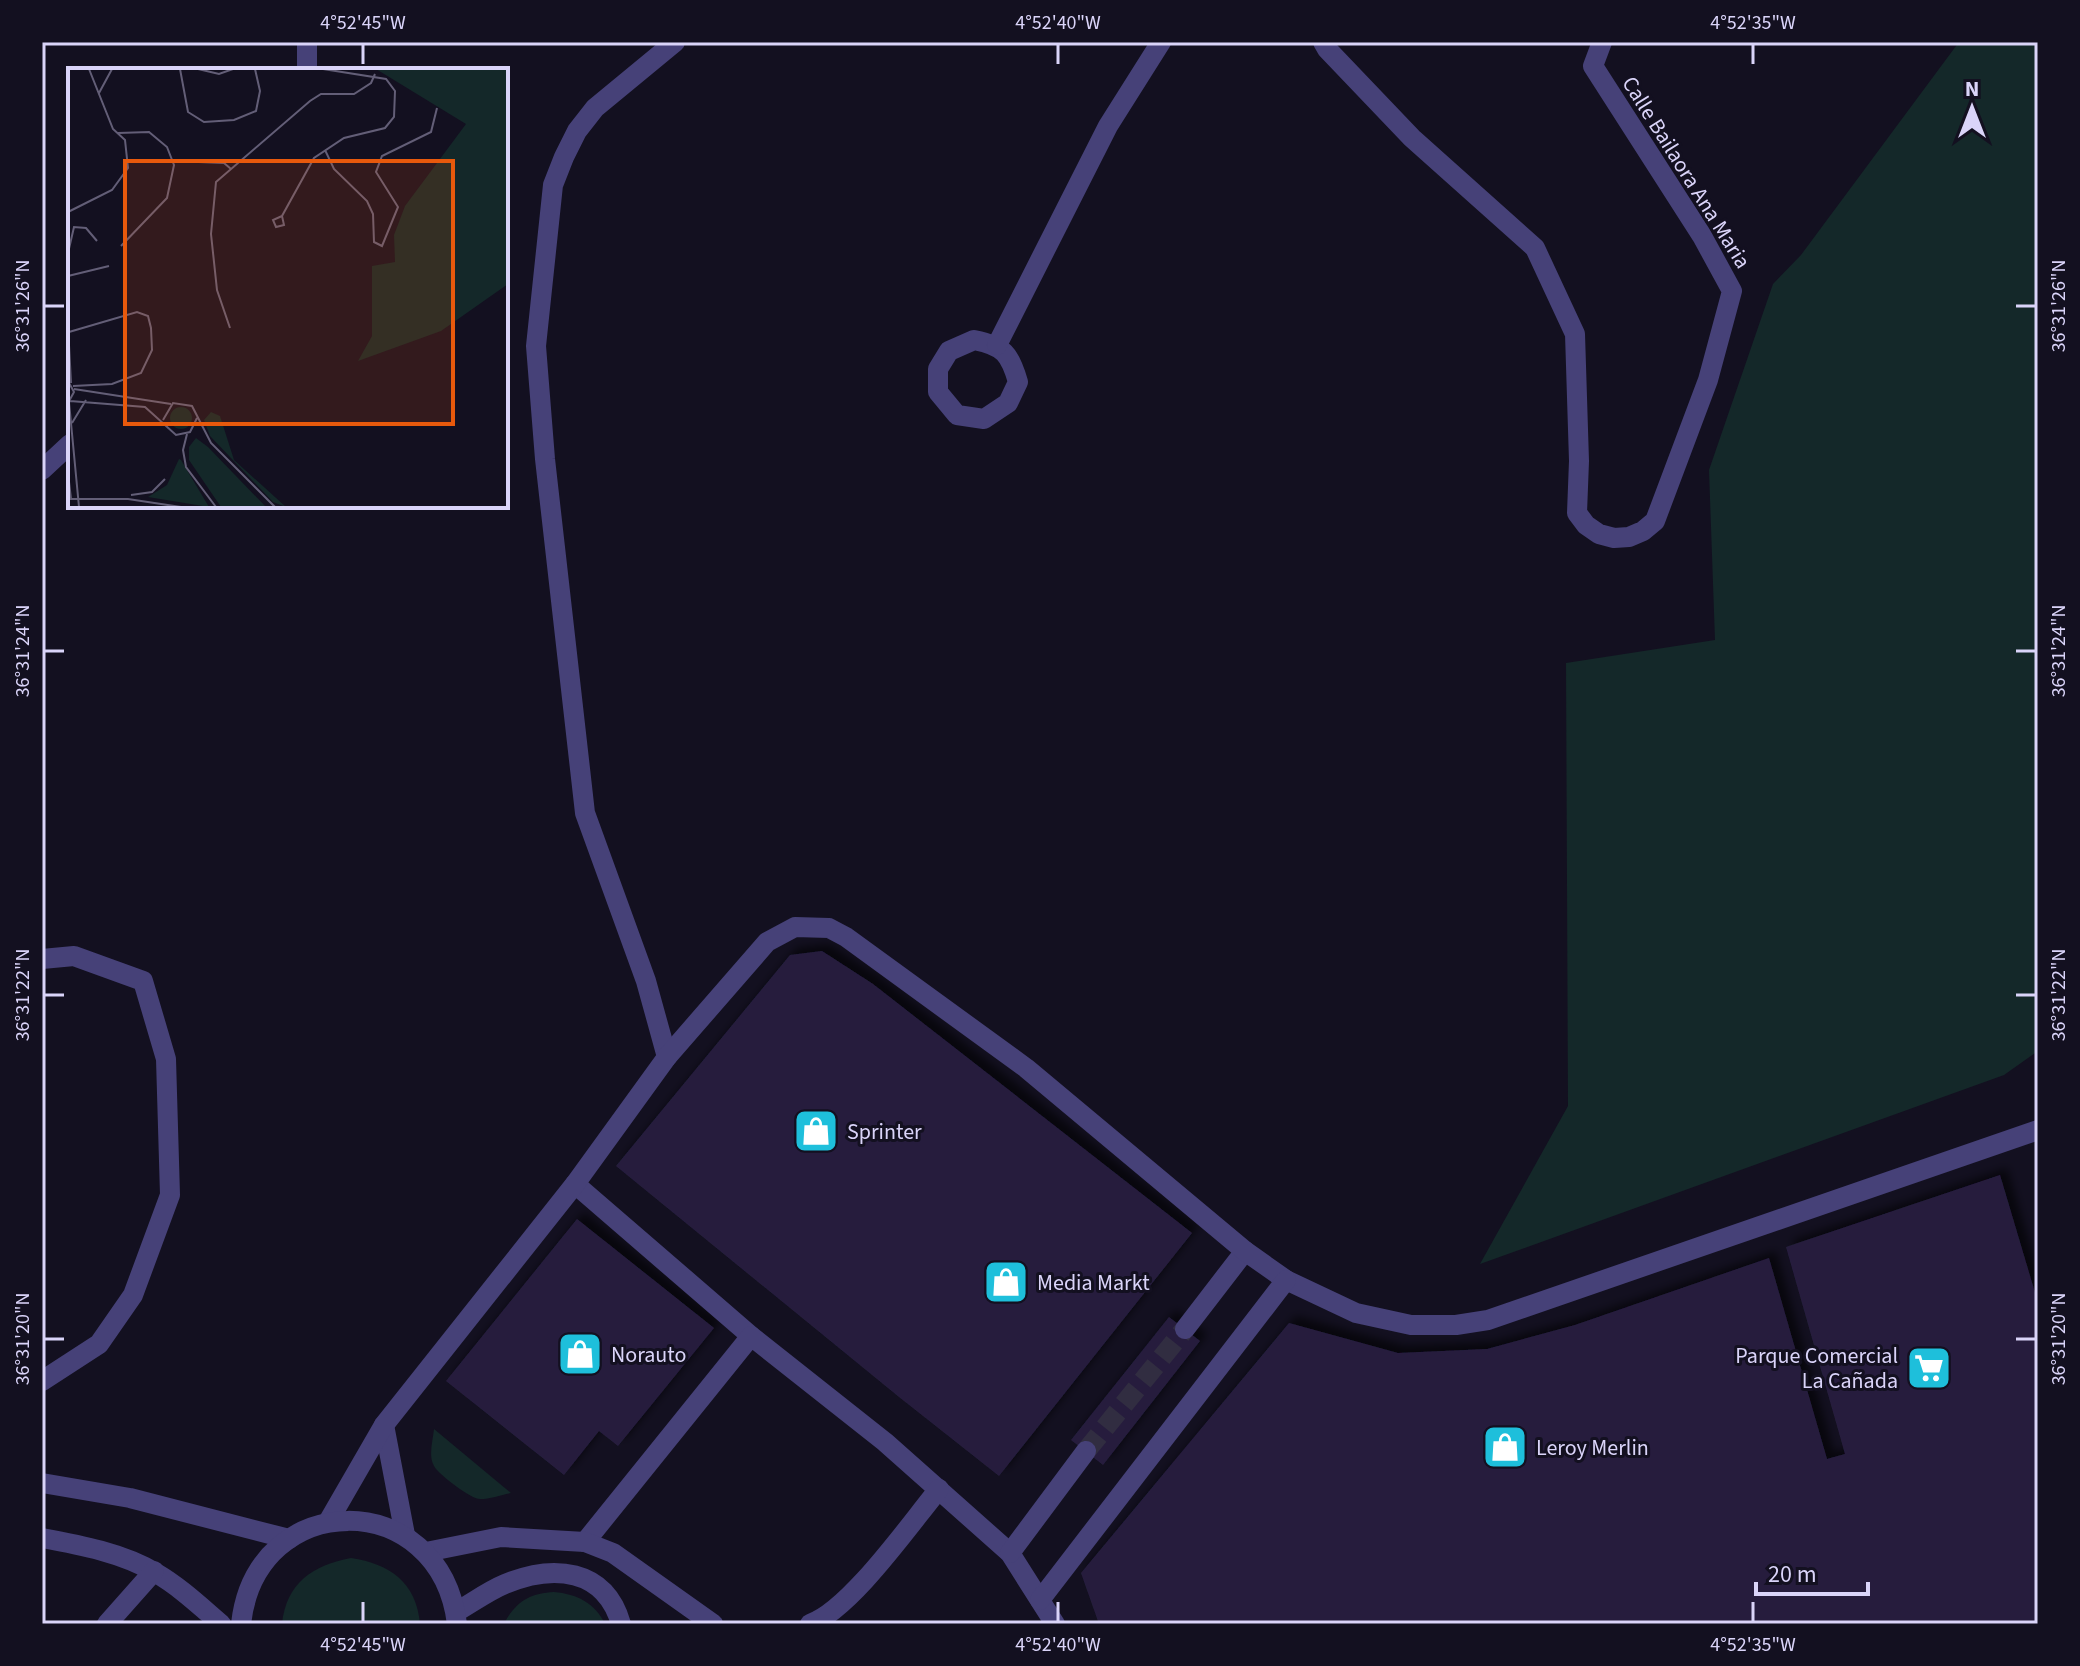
<svg xmlns="http://www.w3.org/2000/svg" width="2080" height="1666" font-family="'Source Sans 3',sans-serif">
<style>
.green{fill:#142829}
.building{fill:#261e3e;filter:url(#shadow)}
.lines{fill:none;stroke-linecap:round;stroke-linejoin:round}
.minor-tunnel{stroke:#312d41;stroke-width:20;stroke-dasharray:20 10;stroke-linecap:butt}
.minor{stroke:#464178;stroke-width:20}
.ticks{fill:none;stroke:#dad4f9;stroke-width:3}
.labels{text-anchor:middle;stroke-width:6;stroke-linejoin:round;paint-order:stroke}
.street-label{font-size:22px;fill:#dad4f9;stroke:#131020}
.poi-label{font-size:22px;fill:#dad4f9;stroke:#131020;text-anchor:start}
.inset-road{fill:none;stroke:#635e77;stroke-width:2}
.view{fill:#e8590c;fill-opacity:0.15;stroke:#e8590c;stroke-width:4}
.inset-edge{fill:none;stroke:#dad4f9;stroke-width:4}
.neatline{fill:none;stroke:#dad4f9;stroke-width:3}
.ticks-label{font-size:20px;text-anchor:middle;fill:#dad4f9}
</style>
<defs>
<filter id="shadow"><feDropShadow dx="7" dy="-7" stdDeviation="4" flood-color="#0009"/></filter>
</defs>
<rect width="100%" height="100%" fill="#131020"/>
<g class="green">
<polygon points="1959,42 2038,42 2038,1051 2004,1075 1480,1264 1568,1106 1566,663 1715,640 1709,470 1773,284 1801,255"/>
<path d="M434,1429L511,1493C501,1495 490,1499 480,1499C471,1499 438,1474 434,1466C428,1456 433,1440 434,1429Z"/>
<path d="M351,1558C390,1564 416,1582 420,1624H282C286,1583 313,1565 351,1558Z"/>
<path d="M554,1592C577,1594 595,1603 605,1624H504C515,1602 530,1593 554,1592Z"/>
</g>
<g class="building">
<polygon points="822,951 873,984 1192,1233 999,1476 899,1397 616,1166 790,955"/>
<polygon points="2000,1175 2036,1296 2038,1296 2038,1624 1099,1624 1081,1573 1289,1323 1398,1353 1487,1349 1575,1325 1769,1258 1827,1459 1845,1454 1786,1247"/>
<polygon points="577,1219 714,1328 618,1446 599,1431 564,1475 446,1381"/>
<polygon points="1169,1317 1200,1341 1103,1465 1071,1440"/>
</g>
<g class="lines">
<polyline class="minor-tunnel" points="1086,1451 1185,1329"/>
<g class="minor">
<polyline points="1323,42 1327,49 1412,138 1535,248 1575,334 1579,461 1577,513 1586,525 1599,534 1614,538 1629,537 1643,531 1655,521 1708,380 1732,291 1702,236 1593,66 1602,42"/>
<polyline points="307,70 307,42"/>
<path d="M974,340C1004,346 1010,354 1018,382L1008,403L984,419L957,415L938,392V369L949,351Z"/>
<polyline points="997,345 1108,126 1161,42"/>
<polyline points="42,470 70,444"/>
<polyline points="42,959 74,956 143,981 166,1059 170,1195 133,1295 99,1344 42,1381"/>
<polyline points="667,1057 646,981 585,813 545,459 536,346 553,185 564,157 577,131 595,108 675,42"/>
<polyline points="575,1184 751,1336"/>
<polyline points="1185,1329 1245,1251"/>
<polyline points="384,1425 405,1535"/>
<polyline points="42,1483 130,1498 289,1539"/>
<polyline points="328,1522 384,1425 575,1184 667,1057 767,942 795,927 829,928 846,937 1026,1068 1245,1251 1286,1280 1356,1313 1411,1325 1456,1325 1488,1320 2038,1130"/>
<path d="M42,1538C80,1545 123,1553 156,1573C180,1587 200,1606 221,1624"/>
<polyline points="585,1542 751,1336 885,1442 1010,1553 1055,1624"/>
<polyline points="426,1552 501,1537 585,1542 613,1553 713,1624"/>
<polyline points="1010,1553 1086,1451"/>
<polyline points="1040,1600 1286,1280"/>
<path d="M456,1612C472,1603 488,1591 505,1584C553,1564 605,1568 621,1624"/>
<polyline points="107,1624 154,1571"/>
<path d="M241,1624C256,1487 440,1486 457,1624"/>
<path d="M810,1624C850,1610 910,1524 939,1489"/>
</g>
</g>
<path class="ticks" d="M363,44V64M1058,44V64M1753,44V64M44,306H64M2016,306H2036M44,651H64M2016,651H2036M44,995H64M2016,995H2036M44,1339H64M2016,1339H2036M363,1602V1622M1058,1602V1622M1753,1602V1622"/>
<defs>
<g id="shop-square" transform="scale(2.3)"><rect x="-9" y="-9" width="18" height="18" rx="4" fill="#1ebfdb" stroke="#131020"/><path d="M-5-2.5h2.3a2.7 3.5 0 0 1 5.4 0H5L5.5 6h-11ZM-1.5-2.5h3a1.5 2.3 0 0 0-3 0Z" fill="#fff"/></g>
<g id="supermarket-square" transform="scale(2.3)"><rect x="-9" y="-9" width="18" height="18" rx="4" fill="#1ebfdb" stroke="#131020"/><path d="M-6-5.5h2.5l.6 2H6L4.5 2H-2.5L-4.4-4H-6ZM-1.5 3.2a1.3 1.3 0 1 0 .1 0ZM3 3.2a1.3 1.3 0 1 0 .1 0Z" fill="#fff"/></g>
</defs>
<g fill-rule="evenodd">
<use href="#shop-square" x="816" y="1131"/>
<use href="#shop-square" x="1006" y="1282"/>
<use href="#shop-square" x="580" y="1354"/>
<use href="#supermarket-square" x="1929" y="1368"/>
<use href="#shop-square" x="1505" y="1447"/>
</g>
<g class="labels">
<g class="street-label">
<text transform="translate(1687 172) rotate(58)" y="8">Calle Bailaora Ana Maria</text>
</g>
<g class="poi-label">
<text x="847" y="1139">Sprinter</text>
<text x="1037" y="1290">Media Markt</text>
<text x="611" y="1362">Norauto</text>
<text x="1898" y="1363" text-anchor="end">Parque Comercial<tspan x="1898" dy="25">La Cañada</tspan></text>
<text x="1536" y="1455">Leroy Merlin</text>
</g>
</g>
<g transform="translate(68 68)">
<rect width="440" height="440" fill="#131020"/>
<path d="M308,1H440V216L373,263L290,293L304,268V198L327,194L326,167L337,138L398,56ZM102 350a11 11 0 1 1 22 0a11 11 0 1 1-22 0ZM143,344L152,348L166,392L218,439L205,434L142,368L136,352ZM128,370L140,379L198,439H153L121,392V379ZM111,391L113,392L141,439L80,429L99,417Z" fill="#142829"/>
<path class="inset-road" d="M112,1L120,44L136,54L166,52L188,43L192,23L187,1M130,1L151,6L165,1M31,25L44,1M50,65L81,64L99,79L106,97L99,130L53,178M257,82L266,101L299,133L305,146L306,174L314,178L330,139L308,104L314,88L363,64L369,40M105,93L156,95L163,101M0,144L44,122L60,100L57,72L45,61L21,1M214,148L205,152L208,159L216,157L214,148L246,90L276,70L317,60L326,49L327,23L318,11L255,1M0,185L6,159L18,160L29,173M0,208L41,198M0,258L3,315M162,260L149,222L143,166L148,114L242,33L253,26H286L303,15L307,6M1,264L69,244L80,248L83,260L84,282L73,305L44,316L5,318M0,313L6,324L0,335M6,321L103,336M2,333L77,339L108,367L122,364L129,350M1,334L11,439M95,352L105,335L124,338L143,375L207,439M4,355L18,332M119,366L115,382L118,399L148,439M0,405L3,431M63,427L84,424L97,411M0,431H60L113,439"/>
<path class="view" d="M57,93H385V356H57Z"/>
<rect width="440" height="440" class="inset-edge"/>
</g>
<rect width="2080" height="1666" fill="none" stroke="#131020" stroke-width="88"/>
<g transform="translate(1972 108)" stroke="#131020" stroke-width="6" paint-order="stroke">
<path d="M0-6L14 30L0 20L-14 30Z" fill="#dad4f9"/>
<text y="-12" font-size="22" font-weight="bold" text-anchor="middle" fill="#dad4f9">N</text>
</g>
<path d="M1756 1582v12h112v-12" fill="none" stroke="#dad4f9" stroke-width="4"/>
<text x="1768" y="1582" font-size="24" fill="#dad4f9" stroke="#131020" stroke-width="6" paint-order="stroke">20 m</text>
<rect x="44" y="44" width="1992" height="1578" class="neatline"/>
<g class="ticks-label">
<text x="363" y="29">4°52'45"W</text>
<text x="1058" y="29">4°52'40"W</text>
<text x="1753" y="29">4°52'35"W</text>
<text transform="translate(22 306) rotate(-90)" y="7">36°31'26"N</text>
<text transform="translate(2058 306) rotate(-90)" y="7">36°31'26"N</text>
<text transform="translate(22 651) rotate(-90)" y="7">36°31'24"N</text>
<text transform="translate(2058 651) rotate(-90)" y="7">36°31'24"N</text>
<text transform="translate(22 995) rotate(-90)" y="7">36°31'22"N</text>
<text transform="translate(2058 995) rotate(-90)" y="7">36°31'22"N</text>
<text transform="translate(22 1339) rotate(-90)" y="7">36°31'20"N</text>
<text transform="translate(2058 1339) rotate(-90)" y="7">36°31'20"N</text>
<text x="363" y="1651">4°52'45"W</text>
<text x="1058" y="1651">4°52'40"W</text>
<text x="1753" y="1651">4°52'35"W</text>
</g>
</svg>
